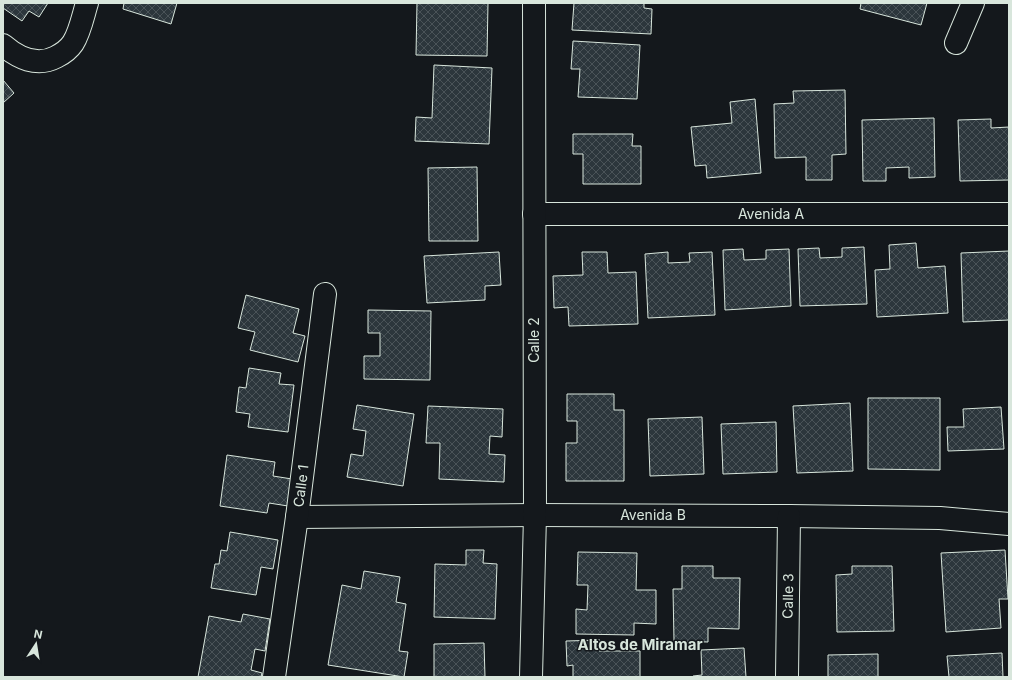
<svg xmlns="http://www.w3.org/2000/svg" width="1012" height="680" font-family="Inter,sans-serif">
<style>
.building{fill:url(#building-cross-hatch);stroke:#d8e6dc}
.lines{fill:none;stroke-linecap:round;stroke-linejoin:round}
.minor-casing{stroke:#d8e6dc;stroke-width:24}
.minor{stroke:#14181c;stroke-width:22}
.labels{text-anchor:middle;stroke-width:3;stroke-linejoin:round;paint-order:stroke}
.street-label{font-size:14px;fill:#d8e6dc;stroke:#14181c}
.neighbourhood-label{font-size:15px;font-weight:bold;fill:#d8e6dc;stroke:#14181c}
</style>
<defs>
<pattern id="building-cross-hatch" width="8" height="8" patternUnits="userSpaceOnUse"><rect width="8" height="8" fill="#2c363c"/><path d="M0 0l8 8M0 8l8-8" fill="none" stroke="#4a5358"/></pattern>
</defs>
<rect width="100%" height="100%" fill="#14181c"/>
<g class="building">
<polygon points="3,3 48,3 39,17 29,11 22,21 3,8"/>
<polygon points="124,3 177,3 171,24 123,9"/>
<polygon points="417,3 488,3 487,56 416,55"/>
<polygon points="574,3 644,3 644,8 652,9 651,34 572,30"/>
<polygon points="861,3 927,3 921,25 860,9"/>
<polygon points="573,41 640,45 637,99 578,97 580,69 571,69"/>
<polygon points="434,65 492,68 489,144 415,141 416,117 432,118"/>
<polygon points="3,80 14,93 3,103"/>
<polygon points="845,90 846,154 832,155 832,180 806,180 806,157 775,158 774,104 794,103 793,91"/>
<polygon points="755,99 761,173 707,178 706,165 695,166 691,127 732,123 730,102"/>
<polygon points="934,118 935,177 909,178 909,167 886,168 886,181 863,181 862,120"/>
<polygon points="991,119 991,128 1009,127 1009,180 960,181 958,120"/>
<polygon points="573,134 633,134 632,146 641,146 641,184 583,184 583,154 573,154"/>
<polygon points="477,167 478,241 429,241 428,168"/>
<polygon points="916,243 918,268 945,266 948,313 877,317 875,270 890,269 889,245"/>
<polygon points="864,247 867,304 800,306 798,249 819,248 820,258 842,257 842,248"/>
<polygon points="743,249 744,260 766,259 766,250 789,249 791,306 725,310 723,250"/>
<polygon points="1009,251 1009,320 963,322 961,253"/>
<polygon points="499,252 501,285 485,286 485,300 427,303 424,256"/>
<polygon points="582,252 607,252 608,273 636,272 638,324 569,326 568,307 554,308 553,276 583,275"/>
<polygon points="668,252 668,263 690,262 689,253 712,252 715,315 648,318 645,254"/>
<polygon points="246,295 299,309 293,333 305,336 298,362 250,350 255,332 238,328"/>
<polygon points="368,310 431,311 430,380 364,379 364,356 380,356 380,333 368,333"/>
<polygon points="249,368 281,373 279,384 294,385 288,432 248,427 250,414 236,412 239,387 246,388"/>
<polygon points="567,394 614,394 614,410 624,410 624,481 566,481 566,443 577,443 577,421 567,421"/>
<polygon points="868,398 940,398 940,470 868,469"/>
<polygon points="850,403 853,471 797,473 793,406"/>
<polygon points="357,405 414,414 403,486 347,477 351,454 363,456 366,431 353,429"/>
<polygon points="428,406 503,409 502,437 490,436 489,454 505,455 504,482 439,479 440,443 426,443"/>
<polygon points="1001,407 1004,449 948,451 947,427 964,427 963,409"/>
<polygon points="702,417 704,474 650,476 648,419"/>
<polygon points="776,422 777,472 723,474 721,424"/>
<polygon points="227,455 275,462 273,476 292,479 288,506 269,503 267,513 220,506"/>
<polygon points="230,532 278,540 273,569 261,567 256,595 211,588 215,564 219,564 221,550 227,551"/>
<polygon points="466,550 484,550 483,563 497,564 495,619 434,617 435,564 466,565"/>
<polygon points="1005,550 1008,599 999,599 1001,628 946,632 941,553"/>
<polygon points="578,552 637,553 636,590 656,590 656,624 634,623 634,635 576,634 576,609 587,610 588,585 577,585"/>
<polygon points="682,566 713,566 713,578 740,578 739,629 708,628 708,642 674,641 673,589 682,589"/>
<polygon points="852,566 892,566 894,631 837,632 836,575 852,574"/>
<polygon points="364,571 400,577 396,602 406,604 399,651 408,652 404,677 328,665 342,585 361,589"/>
<polygon points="243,614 270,619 265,651 255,649 251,670 262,673 261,677 198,677 209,616 241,622"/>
<polygon points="600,640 599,651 640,651 640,677 573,677 573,665 567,666 566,641"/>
<polygon points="484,643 485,677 434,677 434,644"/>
<polygon points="744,648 746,677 693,677 693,676 702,675 701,650"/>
<polygon points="1002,653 1003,677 949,677 947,656"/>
<polygon points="878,654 878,677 828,677 828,655"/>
</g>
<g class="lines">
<g class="minor-casing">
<g id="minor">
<polyline points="956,43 973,3"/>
<path d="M3,45C18,58 37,67 56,57C62,54 69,49 73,43C80,32 83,16 87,3"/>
<polyline points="534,214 1009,214"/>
<polyline points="297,517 535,515 789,516 940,518 1009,524"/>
<polyline points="274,677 297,517 325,294"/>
<polyline points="531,677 535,515 534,3"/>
<polyline points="787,677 789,516"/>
</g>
</g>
<use href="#minor" class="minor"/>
</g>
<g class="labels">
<g class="street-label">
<text x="771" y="219">Avenida A</text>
<text transform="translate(534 340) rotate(-90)" y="5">Calle 2</text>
<text transform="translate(301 486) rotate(-83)" y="5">Calle 1</text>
<text x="653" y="520">Avenida B</text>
<text transform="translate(788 596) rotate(-89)" y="5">Calle 3</text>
</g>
<g class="neighbourhood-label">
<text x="640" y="650">Altos de Miramar</text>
</g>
</g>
<rect width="1012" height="680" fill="none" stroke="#d8e6dc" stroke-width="8"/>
<g transform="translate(36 644) rotate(12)" stroke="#14181c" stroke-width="3" paint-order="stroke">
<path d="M0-3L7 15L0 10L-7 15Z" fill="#d8e6dc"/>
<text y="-6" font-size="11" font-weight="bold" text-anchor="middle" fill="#d8e6dc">N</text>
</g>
</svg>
